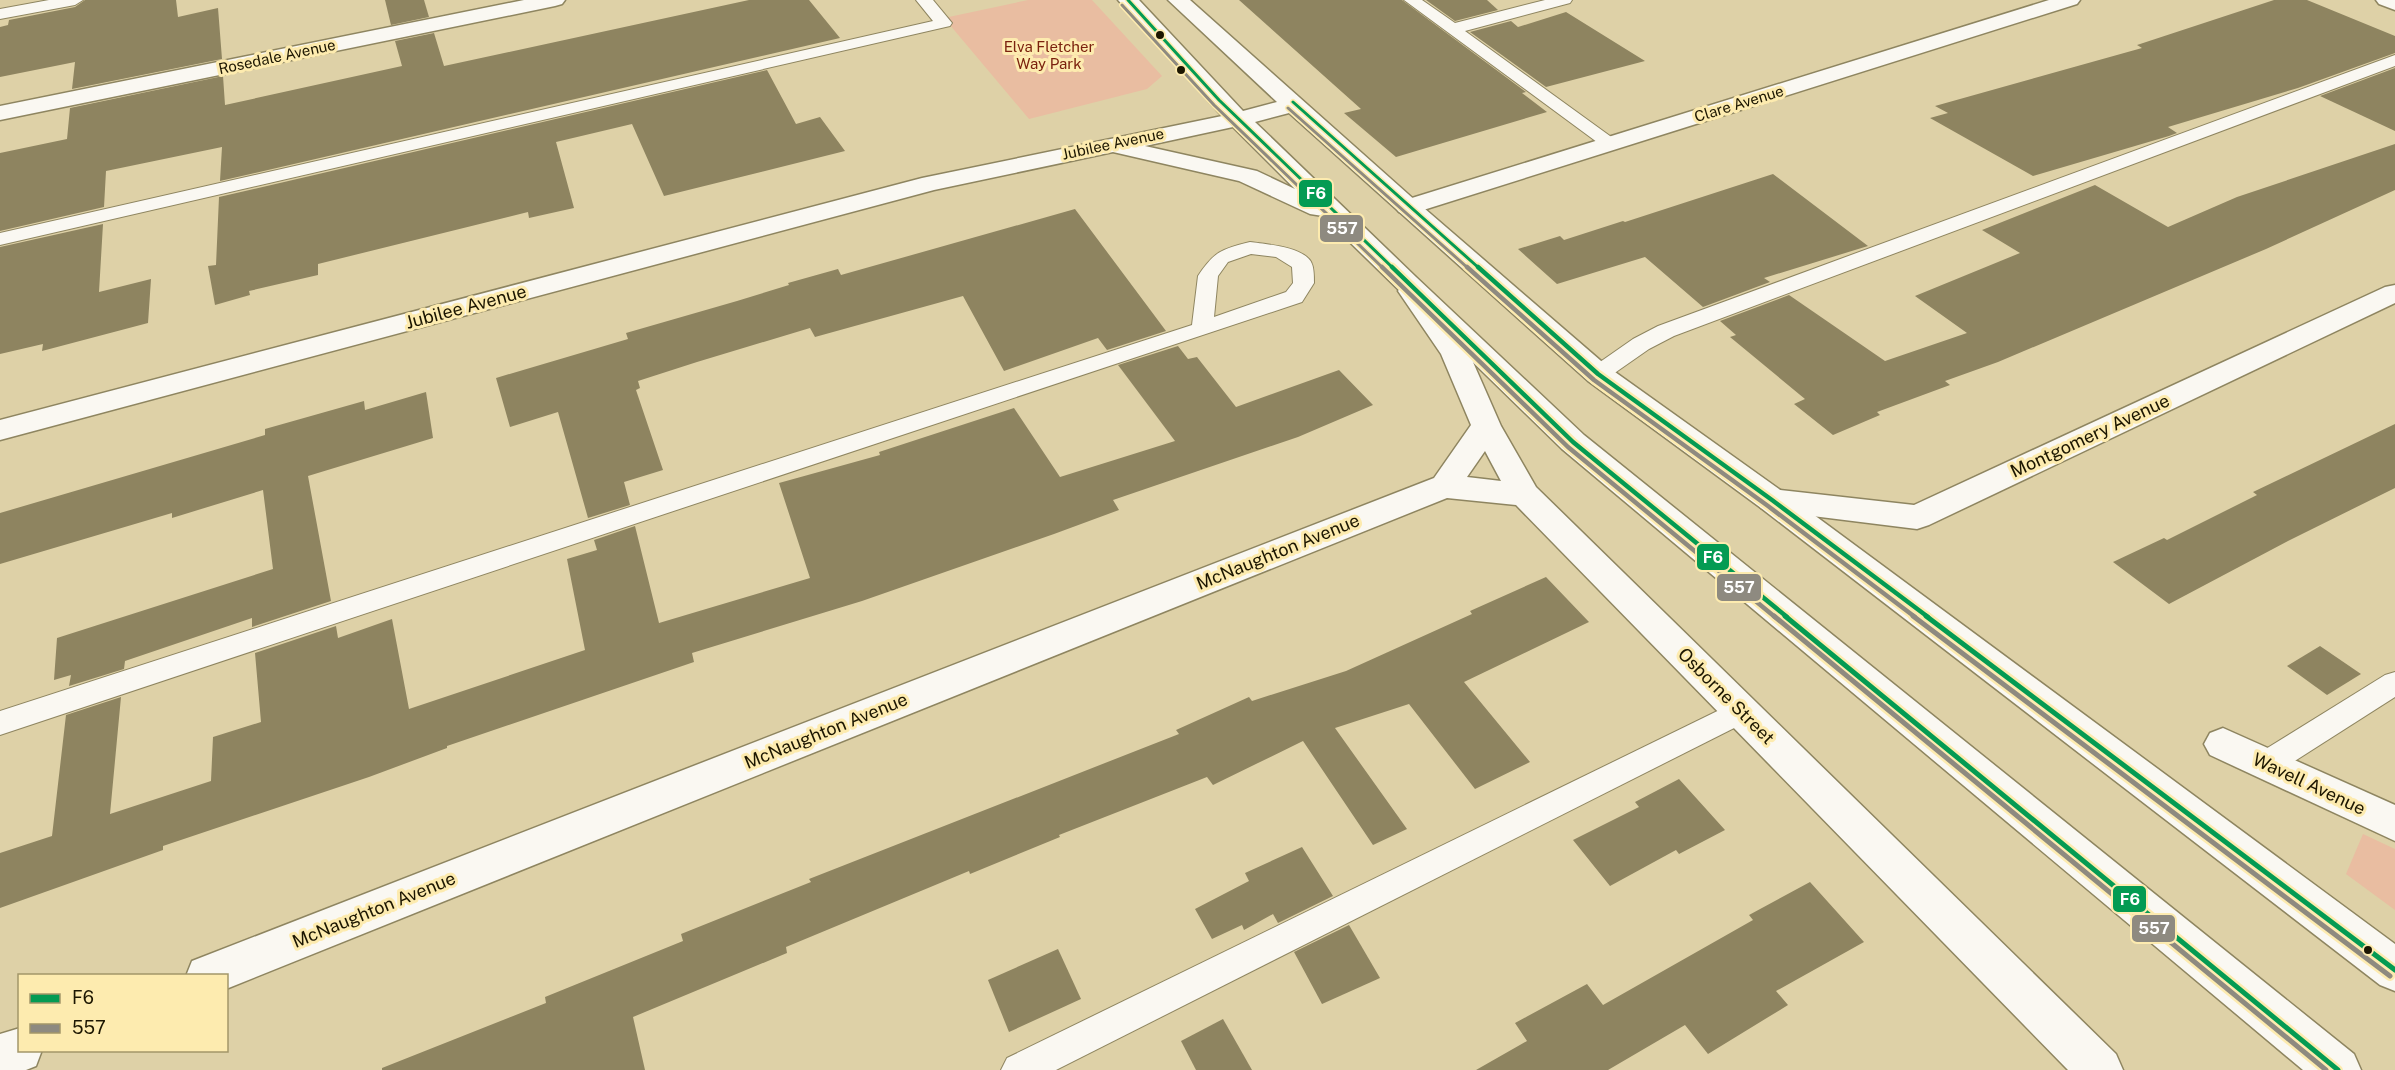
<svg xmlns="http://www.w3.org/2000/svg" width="2395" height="1070" font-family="'Public Sans',sans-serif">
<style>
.green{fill:#e9bda1}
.building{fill:#8e8460}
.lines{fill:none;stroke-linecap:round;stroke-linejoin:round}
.lane-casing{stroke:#8e8560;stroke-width:2}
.street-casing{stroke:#8e8560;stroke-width:3}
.secondary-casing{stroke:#8e8560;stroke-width:3}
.lane{fill:#faf8f2;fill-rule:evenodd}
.street{fill:#faf8f2;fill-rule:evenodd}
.secondary{fill:#faf8f2;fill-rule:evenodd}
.bus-1-far2-casing{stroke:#fdebaf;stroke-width:6}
.bus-1-far1-casing{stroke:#fdebaf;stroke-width:9}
.bus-1-casing{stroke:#fdebaf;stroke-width:10}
.bus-2-far2-casing{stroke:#fdebaf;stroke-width:6}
.bus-2-far1-casing{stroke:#fdebaf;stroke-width:9}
.bus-2-casing{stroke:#fdebaf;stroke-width:10}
.bus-1-far2{stroke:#049b53;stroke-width:3}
.bus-1-far1{stroke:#049b53;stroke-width:4.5}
.bus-1{stroke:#049b53;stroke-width:5}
.bus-2-far2{stroke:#8e8a80;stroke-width:3}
.bus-2-far1{stroke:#8e8a80;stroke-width:4.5}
.bus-2{stroke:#8e8a80;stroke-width:5}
.bus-dot{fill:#1c1601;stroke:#fdebaf;stroke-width:2}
.labels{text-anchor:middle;stroke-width:6;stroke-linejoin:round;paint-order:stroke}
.far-park-label{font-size:15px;fill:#7b210e;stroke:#fdebaf}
.far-street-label{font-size:15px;fill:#1c1601;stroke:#fdebaf}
.street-label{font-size:18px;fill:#1c1601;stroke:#fdebaf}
.line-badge{stroke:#fdebaf;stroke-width:2}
.badge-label{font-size:16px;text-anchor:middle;font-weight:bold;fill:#fff}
</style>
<rect width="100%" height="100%" fill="#ded1a7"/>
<g class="green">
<polygon points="1028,0 1092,0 1162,76 1147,89 1029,119 944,18"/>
<polygon points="2363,834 2395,849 2395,910 2346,874"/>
</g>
<g class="building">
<polygon points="85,0 176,0 178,17 218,8 222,59 72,89 75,62 0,77 0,27 8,25 9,20 75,7"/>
<polygon points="385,0 424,0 429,17 391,25"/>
<polygon points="749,0 809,0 840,38 220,181 222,147 106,171 104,207 0,231 0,153 67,139 70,108 223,76 225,105 402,66 395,41 434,33 444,66"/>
<polygon points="1239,0 1402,0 1526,92 1522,93 1547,112 1396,157 1344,113 1361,109"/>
<polygon points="1426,0 1487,0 1498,10 1455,21"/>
<polygon points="2274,0 2307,0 2395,36 2395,53 2298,88 2168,127 2177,133 2169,136 2033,176 1930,118 1948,113 1935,106 2142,48 2137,45"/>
<polygon points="1566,12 1645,61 1546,87 1470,32 1511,21 1518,27"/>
<polygon points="2395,68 2395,131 2320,96"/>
<polygon points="767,70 796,124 820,117 845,151 664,196 632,124 556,142 574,208 529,218 528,212 318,264 318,275 249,291 250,295 215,305 208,266 216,265 219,197"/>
<polygon points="2395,144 2395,190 2266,249 1998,362 1945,381 1950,385 1877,412 1880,415 1833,435 1794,404 1805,399 1730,337 1736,335 1720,321 1789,295 1885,361 1967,333 1915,296 2020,253 1982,230 2095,185 2168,227 2237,197"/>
<polygon points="1773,174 1868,246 1764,278 1770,282 1703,307 1645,257 1557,284 1518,249 1560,236 1564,240 1623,221 1625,222"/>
<polygon points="1075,209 1166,331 1107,350 1098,338 1004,371 963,296 815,337 810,328 697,362 638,381 640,388 636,390 663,470 624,482 630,505 588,518 558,412 510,427 496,378 628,339 626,333 737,301 789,285 788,283 838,269 841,275"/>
<polygon points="103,224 99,292 151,279 148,323 42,351 43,344 0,354 0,247"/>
<polygon points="1178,346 1188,359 1197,357 1236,407 1339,370 1373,405 1298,437 1113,500 1119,510 1054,534 862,601 692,653 694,662 447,746 447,748 369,777 163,846 163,850 0,908 0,853 52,836 66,715 121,697 110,814 211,781 213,737 261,722 255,653 336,626 338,638 392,619 409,709 585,650 567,559 597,550 594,540 635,526 659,623 810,578 779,483 880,455 879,452 1014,408 1060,477 1175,441 1118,365"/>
<polygon points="426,392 433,438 308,476 331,601 252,627 252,618 125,661 124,669 69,686 71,675 54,680 57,638 273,569 263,490 172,518 172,513 0,564 0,513 265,435 265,429 364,401 365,410"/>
<polygon points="2395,424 2395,488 2290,540 2169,604 2113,562 2164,538 2167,540 2257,495 2253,492"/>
<polygon points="1546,577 1589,622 1464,682 1530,762 1475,789 1409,704 1335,728 1407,829 1373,845 1303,741 1213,785 1207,777 1059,835 1060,837 970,874 969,871 786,947 787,953 633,1017 645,1070 382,1070 382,1068 546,1003 545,997 683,941 681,934 811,882 809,879 1179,734 1176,730 1249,697 1252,701 1346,671 1472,614 1470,611"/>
<polygon points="2320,646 2361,674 2327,695 2287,666"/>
<polygon points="1679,779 1725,830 1679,854 1676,850 1610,886 1573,840 1639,807 1635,802"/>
<polygon points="1302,847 1333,896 1278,923 1273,914 1244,930 1242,925 1212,939 1195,909 1249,881 1245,873"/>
<polygon points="1810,882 1864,942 1776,991 1788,1005 1708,1054 1685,1025 1608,1070 1476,1070 1527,1041 1515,1023 1587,984 1603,1005 1753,920 1749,915"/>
<polygon points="1349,925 1380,978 1322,1004 1294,952"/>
<polygon points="1058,949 1081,999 1009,1032 988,980"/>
<polygon points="1223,1019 1252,1070 1196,1070 1181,1041"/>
</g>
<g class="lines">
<g class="lane-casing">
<g id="lane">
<polygon points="49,0 83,0 75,5 0,19 0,9"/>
<polygon points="916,0 933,0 952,23 950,26 0,245 0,233 933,21"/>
<polygon points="1404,0 1422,0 1455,23 1545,0 1572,0 1570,3 1465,31 1621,144 1619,148 1605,148"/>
<polygon points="2395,55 2395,66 1674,336 1649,349 1606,379 1598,381 1590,379 1587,374 1590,369 1633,339 1658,326"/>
<path d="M1250,242C1265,244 1306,247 1312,264C1314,269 1314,277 1314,283L1302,302L0,735V711L1192,325L1198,276C1214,252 1221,249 1250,242ZM1251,254L1276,257L1292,267L1293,283L1286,292L1214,317L1218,276L1228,262Z"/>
<polygon points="2395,672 2395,697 2276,773 2266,777 2256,773 2251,764 2256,755 2385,675"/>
<polygon points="1742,699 1752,703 1756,711 1752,719 1056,1070 1001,1070 1007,1058"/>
</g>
</g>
<g class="street-casing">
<g id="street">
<polygon points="524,0 565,0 562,4 555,6 0,120 0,106"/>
<polygon points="2049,0 2080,0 2077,4 1417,212 1408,215 1399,212 1395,207 1399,202"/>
<polygon points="2376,0 2395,0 2395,10 2379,4"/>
<path d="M1412,283L1422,285L1469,353L1501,426L1536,487L2116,1054L2123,1070H2068L1516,505L1447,498L226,989V976H186L192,961L1434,478L1471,425L1441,354L1398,291L1402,285ZM1485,451L1501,481L1467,477Z"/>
<polygon points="2395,285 2395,303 1929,525 1917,529 1772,511 1761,508 1756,500 1761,492 1772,489 1914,505 2385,287"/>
<polygon points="2223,728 2395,805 2395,841 2210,755 2204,744 2210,733"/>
<polygon points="20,1028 20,1050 42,1050 36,1066 26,1070 0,1070 0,1034"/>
</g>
</g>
<g class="secondary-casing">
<path id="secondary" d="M1118,0H1139L1243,111L1277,102L1168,0H1190L1417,202L1608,367L1783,492L2395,944V991L2380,985L1761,508L1588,381L1289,113L1255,122L1416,277L1584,435L2354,1054L2361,1070H2303L1562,449L1323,216L1310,214L1239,181L1113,152L934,190L0,440V420L922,178L1222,116ZM1233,127L1295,189L1257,171L1145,146Z"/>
</g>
<use href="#lane" class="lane"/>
<use href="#street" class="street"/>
<use href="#secondary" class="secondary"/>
<g class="bus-1-far2-casing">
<g id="bus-1-far2">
<polyline points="1128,0 1219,100 1394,269"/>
<polyline points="1293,102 1480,269"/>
</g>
</g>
<g class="bus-1-far1-casing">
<g id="bus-1-far1">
<polyline points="1392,267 1573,442 1787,617"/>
<polyline points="1478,267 1598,374 1772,500 1928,617"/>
</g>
</g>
<g class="bus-1-casing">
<g id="bus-1">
<polyline points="1785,616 2338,1070"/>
<polyline points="1926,616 2395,970"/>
</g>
</g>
<g class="bus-2-far2-casing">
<g id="bus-2-far2">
<polyline points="1122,5 1214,105 1384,269"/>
<polyline points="1288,108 1469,269"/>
</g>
</g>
<g class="bus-2-far1-casing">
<g id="bus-2-far1">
<polyline points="1382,267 1568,447 1775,617"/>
<polyline points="1467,267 1594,380 1768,506 1915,617"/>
</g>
</g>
<g class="bus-2-casing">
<g id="bus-2">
<polyline points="1774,616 2326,1070"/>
<polyline points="1913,616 2390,976"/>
</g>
</g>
<use href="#bus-1-far2" class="bus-1-far2"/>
<use href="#bus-1-far1" class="bus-1-far1"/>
<use href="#bus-1" class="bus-1"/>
<use href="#bus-2-far2" class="bus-2-far2"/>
<use href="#bus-2-far1" class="bus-2-far1"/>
<use href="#bus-2" class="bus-2"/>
</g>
<g class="bus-dot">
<circle cx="1160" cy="35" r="5"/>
<circle cx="1181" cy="70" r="5"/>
<circle cx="2368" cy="950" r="5"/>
</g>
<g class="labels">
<g class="far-park-label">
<text x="1049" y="52">Elva Fletcher<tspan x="1049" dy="17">Way Park</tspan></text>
</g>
<g class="far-street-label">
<text transform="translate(277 57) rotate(-12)" y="5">Rosedale Avenue</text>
<text transform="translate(1739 104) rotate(-17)" y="5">Clare Avenue</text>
<text transform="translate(1113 144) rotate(-12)" y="5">Jubilee Avenue</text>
</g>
<g class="street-label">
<text transform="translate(466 307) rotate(-15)" y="6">Jubilee Avenue</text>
<text transform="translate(2090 436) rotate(-25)" y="6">Montgomery Avenue</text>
<text transform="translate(1278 552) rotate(-22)" y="6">McNaughton Avenue</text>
<text transform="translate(1726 696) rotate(45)" y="6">Osborne Street</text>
<text transform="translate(826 731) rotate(-22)" y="6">McNaughton Avenue</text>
<text transform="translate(2309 784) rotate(25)" y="6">Wavell Avenue</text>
<text transform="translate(374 910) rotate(-22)" y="6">McNaughton Avenue</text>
</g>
</g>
<g class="line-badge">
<rect x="1298" y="179" width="35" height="29" rx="6" fill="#049b53"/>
<rect x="1319" y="214" width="45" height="29" rx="6" fill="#8e8a80"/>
<rect x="1696" y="543" width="34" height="28" rx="6" fill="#049b53"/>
<rect x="1716" y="573" width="46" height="29" rx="6" fill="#8e8a80"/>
<rect x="2112" y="885" width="35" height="28" rx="6" fill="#049b53"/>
<rect x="2131" y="914" width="45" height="29" rx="6" fill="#8e8a80"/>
</g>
<g class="badge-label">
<text x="1316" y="199">F6</text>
<text x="1342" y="234">557</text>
<text x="1713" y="563">F6</text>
<text x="1739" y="593">557</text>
<text x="2130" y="905">F6</text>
<text x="2154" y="934">557</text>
</g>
<rect x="18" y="974" width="210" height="78" fill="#fdebaf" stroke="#a39669" stroke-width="1.5"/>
<rect x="30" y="994" width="30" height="9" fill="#049b53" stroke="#a39669" stroke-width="1.5"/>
<text x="72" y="1004" font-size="18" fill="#1c1601">F6</text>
<rect x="30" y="1024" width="30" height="9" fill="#8e8a80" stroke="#a39669" stroke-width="1.5"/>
<text x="72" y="1034" font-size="18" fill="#1c1601">557</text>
</svg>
